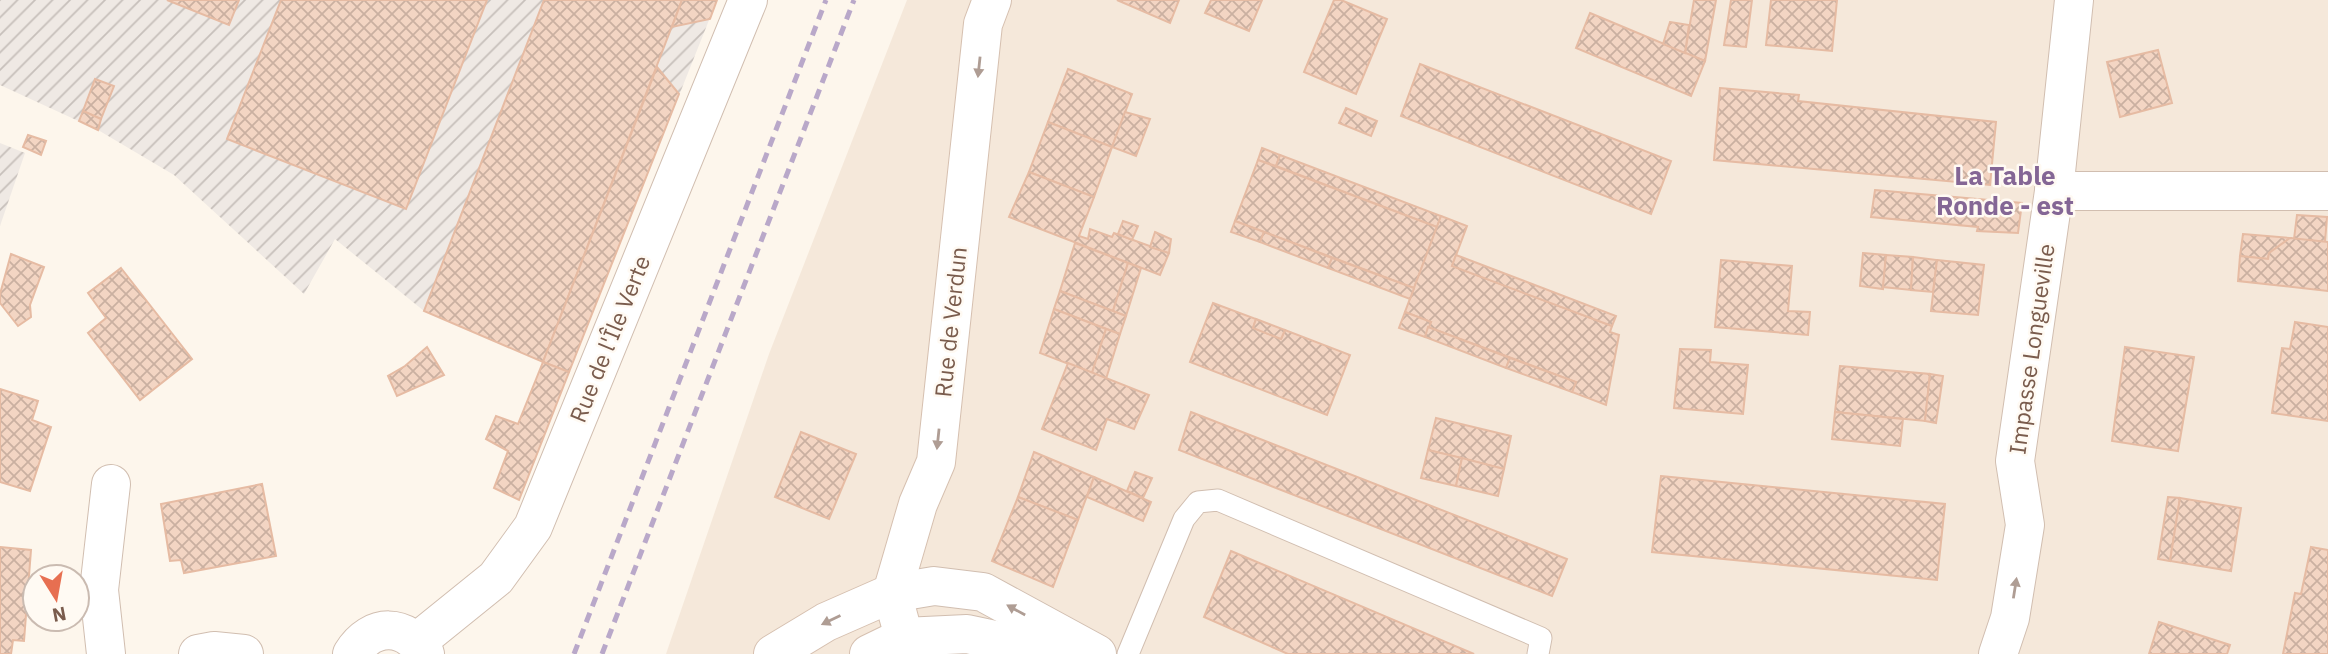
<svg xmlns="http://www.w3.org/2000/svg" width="2328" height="654" font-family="'IBM Plex Sans',sans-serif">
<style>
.residential{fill:#f5e8da}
.industrial{fill:url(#industrial-furrows)}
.building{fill:url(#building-cross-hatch);stroke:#e6bba3;stroke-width:2}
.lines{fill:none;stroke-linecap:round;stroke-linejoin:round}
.service-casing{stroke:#d1beb0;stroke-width:23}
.minor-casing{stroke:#d1beb0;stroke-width:40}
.secondary-casing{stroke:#d6c0b0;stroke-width:40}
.service{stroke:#fff;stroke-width:21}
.minor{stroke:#fff;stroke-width:38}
.secondary{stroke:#fff;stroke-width:38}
.rail{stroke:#b9a8c9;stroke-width:5;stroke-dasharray:10 7;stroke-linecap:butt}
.oneway{fill:#af9d94}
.labels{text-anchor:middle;stroke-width:5;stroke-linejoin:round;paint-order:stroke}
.street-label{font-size:23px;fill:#7a5c4d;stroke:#fffaf3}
.quarter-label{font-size:26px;font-weight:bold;fill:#846695;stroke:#fffaf3}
</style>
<defs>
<pattern id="industrial-furrows" width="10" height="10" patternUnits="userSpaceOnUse" patternTransform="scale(1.75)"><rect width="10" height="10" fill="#efe9e4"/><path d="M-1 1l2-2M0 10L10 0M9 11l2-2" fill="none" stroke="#c7c0bb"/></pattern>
<pattern id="building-cross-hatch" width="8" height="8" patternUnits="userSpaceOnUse" patternTransform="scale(1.75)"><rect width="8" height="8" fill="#f3d5c3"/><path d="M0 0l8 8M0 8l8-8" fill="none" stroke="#cab0a1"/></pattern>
</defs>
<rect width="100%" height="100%" fill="#fdf6ec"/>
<polygon class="residential" points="907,0 2328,0 2328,654 666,654 769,354"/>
<g class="industrial">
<polygon points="0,0 717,0 569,372 424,311 335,239 304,294 174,175 98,130 0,85"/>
<polygon points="0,143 25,153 0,226"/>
</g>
<g class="building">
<polygon points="167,0 239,0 229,25"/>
<polygon points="281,0 487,0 406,209 227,139"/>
<polygon points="544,0 682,0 543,362 424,311"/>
<polygon points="682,0 717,0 710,19 672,27"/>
<polygon points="1117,0 1179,0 1170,23"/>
<polygon points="1211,0 1262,0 1249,31 1205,13"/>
<polygon points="1334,0 1341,0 1387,19 1356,94 1304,72"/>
<polygon points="1694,0 1716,0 1705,61 1685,53"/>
<polygon points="1731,0 1752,0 1746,47 1724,45"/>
<polygon points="1771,0 1837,0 1832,51 1766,45"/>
<polygon points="1590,13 1705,61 1691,96 1576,48"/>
<polygon points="1670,22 1689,25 1685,53 1663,44"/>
<polygon points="2158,50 2172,103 2120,117 2107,62"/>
<polygon points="1420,64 1671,161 1651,214 1401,116"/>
<polygon points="657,67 679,94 569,372 543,362"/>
<polygon points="1068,69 1132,94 1112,147 1048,122"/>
<polygon points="95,79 114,86 101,119 83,111"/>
<polygon points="1720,88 1799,95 1798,101 1996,122 1990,185 1714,160"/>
<polygon points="1346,108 1377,121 1371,136 1339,123"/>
<polygon points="83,111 101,119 98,130 79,121"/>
<polygon points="1125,112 1150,119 1136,156 1112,147"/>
<polygon points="1048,122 1112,147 1094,197 1029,172"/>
<polygon points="28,135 46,141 41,155 23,147"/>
<polygon points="1262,148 1280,155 1276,166 1258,160"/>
<polygon points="1280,155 1441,216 1437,227 1276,166"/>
<polygon points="1258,160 1437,227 1414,288 1235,221"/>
<polygon points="1029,172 1094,197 1079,236 1088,239 1090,229 1112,237 1114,233 1169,253 1160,275 1009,217"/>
<polygon points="1875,190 2022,203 2018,233 1977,231 1978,227 1871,217"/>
<polygon points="2297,215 2327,217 2325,242 2294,239"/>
<polygon points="1441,216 1467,226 1452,266 1612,326 1610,332 1619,335 1606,405 1572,392 1576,382 1428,327 1431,322 1405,312"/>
<polygon points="1123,221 1138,226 1132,240 1118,234"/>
<polygon points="1235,221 1264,232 1260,242 1231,232"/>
<polygon points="1155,232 1171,239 1169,253 1150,247"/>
<polygon points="1264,232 1332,258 1328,268 1260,242"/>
<polygon points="2243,234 2290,238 2269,253 2268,259 2240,256"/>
<polygon points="2290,238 2328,242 2328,291 2238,281 2240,256 2268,259 2269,253"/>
<polygon points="1075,243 1128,263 1113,311 1060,291"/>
<polygon points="1863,253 1886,255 1883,289 1860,286"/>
<polygon points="11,254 44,267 30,305 31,317 18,326 0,303 0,294"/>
<polygon points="1456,255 1616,316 1612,326 1452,266"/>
<polygon points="1886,255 1913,257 1911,290 1883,287"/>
<polygon points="1913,257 1937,260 1933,292 1911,290"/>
<polygon points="1332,258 1414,288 1410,299 1328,268"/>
<polygon points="1721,260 1792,266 1788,311 1810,312 1808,335 1715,327"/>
<polygon points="1937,260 1984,265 1978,315 1931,311"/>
<polygon points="1128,263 1141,268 1126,316 1113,311"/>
<polygon points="121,268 192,359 140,400 88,333 106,318 88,293"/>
<polygon points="1060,291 1126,316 1120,334 1054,309"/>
<polygon points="1213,303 1256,319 1253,328 1281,339 1285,330 1350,355 1327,415 1190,362"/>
<polygon points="1054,309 1106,329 1092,373 1040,353"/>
<polygon points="1405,312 1431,322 1425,337 1399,328"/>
<polygon points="1256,319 1285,330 1281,339 1253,328"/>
<polygon points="2295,322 2328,327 2328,421 2272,413 2282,348 2290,349"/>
<polygon points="1428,327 1510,358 1506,368 1425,337"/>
<polygon points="1106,329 1120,334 1106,379 1092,373"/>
<polygon points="427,347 444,375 397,396 388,376 405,366"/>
<polygon points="2125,347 2194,357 2178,451 2112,441"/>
<polygon points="1680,349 1711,350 1710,362 1748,365 1743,414 1674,408"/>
<polygon points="1510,358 1576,382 1572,392 1506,368"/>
<polygon points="543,362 569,372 519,500 494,488 508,451 486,439 496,416 518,424"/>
<polygon points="1068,363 1149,395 1134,429 1107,419 1096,450 1042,429"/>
<polygon points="1840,366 1930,374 1925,421 1835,412"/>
<polygon points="1930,374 1943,376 1936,423 1925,421"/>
<polygon points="0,389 38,401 32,420 51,427 30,491 0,482"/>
<polygon points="1191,412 1567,559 1552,596 1179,450"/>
<polygon points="1835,412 1903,419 1900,446 1832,439"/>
<polygon points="1436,418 1511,436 1504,469 1428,450"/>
<polygon points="801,432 856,454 829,519 775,497"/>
<polygon points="1428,450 1462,458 1456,486 1421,478"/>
<polygon points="1034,452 1094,477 1078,520 1018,497"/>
<polygon points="1462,458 1504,469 1498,496 1456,486"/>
<polygon points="1135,472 1152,478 1143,498 1127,491"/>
<polygon points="1661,476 1945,504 1937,580 1652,552"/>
<polygon points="1094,477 1151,502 1143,521 1087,497"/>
<polygon points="262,484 276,556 184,573 181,560 170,561 161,504"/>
<polygon points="1018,497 1078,520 1053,587 992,561"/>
<polygon points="2168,497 2180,498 2170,561 2158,559"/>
<polygon points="2180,498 2241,508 2231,571 2170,561"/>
<polygon points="0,547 31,550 24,641 13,640 11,654 0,654"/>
<polygon points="2311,547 2328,550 2328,549 2328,654 2283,654 2295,593 2301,594"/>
<polygon points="1231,551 1474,654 1288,654 1204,617"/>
<polygon points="2159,622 2230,645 2227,654 2149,654"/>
</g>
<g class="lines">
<g class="service-casing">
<polyline id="service" points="1128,654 1184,519 1198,502 1218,500 1541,638 1538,654"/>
</g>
<g class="minor-casing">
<g id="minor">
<polyline points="2054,191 2328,191"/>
<polyline points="892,593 934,586 983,592 1097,654"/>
<polyline points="904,637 967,634 1060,654"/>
<polyline points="418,641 496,578 533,527 748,0"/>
<polyline points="106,654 99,590 111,484"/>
<polyline points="198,654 214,651 244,654"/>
<path d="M352,654C372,622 406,623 425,654"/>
<polyline points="1998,654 2010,618 2025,525 2015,461 2054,191 2074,0"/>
</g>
</g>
<g class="secondary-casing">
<g id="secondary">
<polyline points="773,654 826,622 892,593"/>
<polyline points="869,654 904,637 892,593 918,504 936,462 983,24 992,0"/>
</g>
</g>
<use href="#service" class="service"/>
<use href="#minor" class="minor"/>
<use href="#secondary" class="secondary"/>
<g class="rail">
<polyline points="574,654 826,0"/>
<polyline points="602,654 854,0"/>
</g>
</g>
<defs><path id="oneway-solid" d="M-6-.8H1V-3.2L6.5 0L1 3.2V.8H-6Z" transform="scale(1.75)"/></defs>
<g class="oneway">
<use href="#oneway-solid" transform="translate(979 67) rotate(96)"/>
<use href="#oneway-solid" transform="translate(938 439) rotate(96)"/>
<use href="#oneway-solid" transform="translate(2015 588) rotate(-81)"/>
<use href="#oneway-solid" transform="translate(1016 610) rotate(-151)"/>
<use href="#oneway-solid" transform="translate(831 620) rotate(154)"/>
</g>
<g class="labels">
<g class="street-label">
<text transform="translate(951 322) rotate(-84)" y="8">Rue de Verdun</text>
<text transform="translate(610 339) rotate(-68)" y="8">Rue de l'Île Verte</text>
<text transform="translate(2032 349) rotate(-82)" y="8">Impasse Longueville</text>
</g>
<g class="quarter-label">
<text x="2005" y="185">La Table<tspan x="2005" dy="30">Ronde - est</tspan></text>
</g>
</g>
<g transform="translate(56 598) rotate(169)"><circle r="33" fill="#fffaf3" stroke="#cabbb1" stroke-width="2"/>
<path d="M0-5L12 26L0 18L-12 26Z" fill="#e76f51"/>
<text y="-10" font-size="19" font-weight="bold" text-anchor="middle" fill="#7a5c4d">N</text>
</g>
</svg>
